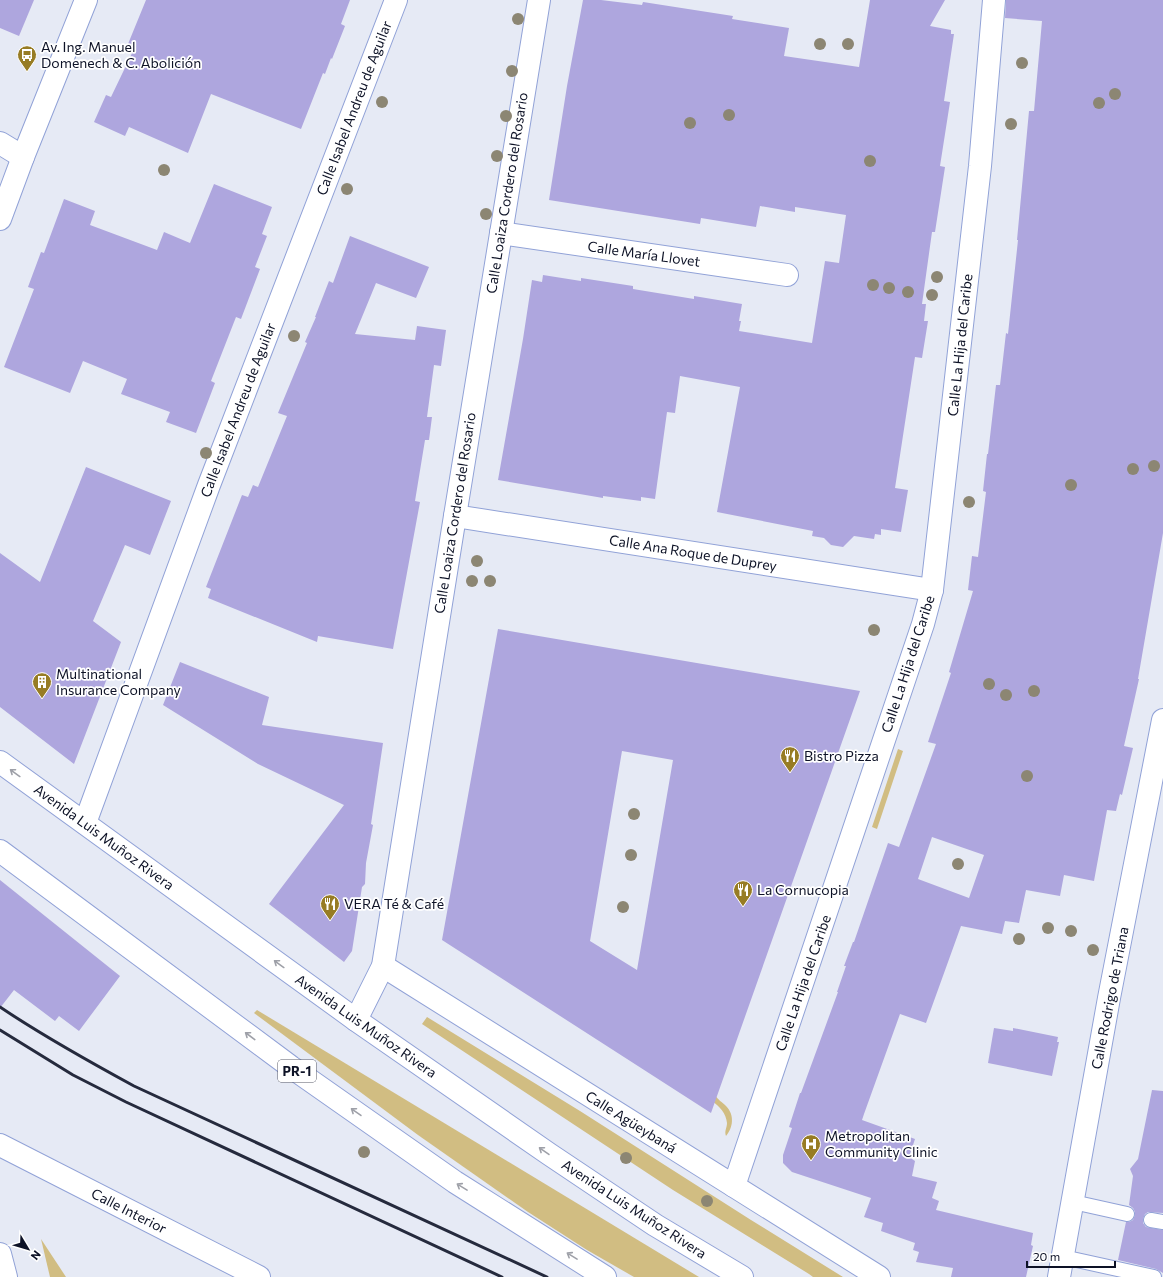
<svg xmlns="http://www.w3.org/2000/svg" width="1163" height="1277" font-family="Commissioner,sans-serif">
<style>
.green{fill:#d1bd82}
.building{fill:#aea6de;fill-rule:evenodd}
.lines{fill:none;stroke-linecap:round;stroke-linejoin:round}
.lane-casing{stroke:#91a2d7;stroke-width:16}
.street-casing{stroke:#91a2d7;stroke-width:24}
.secondary-casing{stroke:#91a2d7;stroke-width:24}
.primary-casing{stroke:#91a2d7;stroke-width:24}
.lane{stroke:#fff;stroke-width:14}
.street{stroke:#fff;stroke-width:22}
.secondary{stroke:#fff;stroke-width:22}
.primary{stroke:#fff;stroke-width:22}
.rail{stroke:#252a3d;stroke-width:3}
.tree{fill:#8c8673}
.oneway{stroke:#9ea0a8}
.labels{text-anchor:middle;stroke-width:3.5;stroke-linejoin:round;paint-order:stroke}
.shield{fill:#fff;stroke:#565967;stroke-width:1}
.shield-label{font-size:13px;font-weight:bold;fill:#0d1226}
.poi-label{font-size:14px;fill:#0d1226;stroke:#fff;text-anchor:start}
.street-label{font-size:14px;fill:#0d1226;stroke:#fff}
</style>
<rect width="100%" height="100%" fill="#e6eaf5"/>
<g class="green">
<polygon points="898,749 903,751 877,829 872,827"/>
<polygon points="257,1010 699,1277 634,1277 587,1250 528,1212 418,1135 254,1013"/>
<polygon points="427,1017 580,1111 751,1220 843,1277 813,1277 809,1274 673,1190 422,1024"/>
<path d="M715,1095C718,1100 722,1102 726,1106C735,1115 733,1128 726,1136C724,1131 727,1128 727,1123C726,1113 720,1107 712,1101Z"/>
<polygon points="41,1239 66,1277 50,1277"/>
</g>
<g class="building">
<polygon points="0,0 34,0 19,36 0,28"/>
<polygon points="146,0 350,0 341,24 345,26 332,59 331,58 325,74 323,73 301,129 211,94 188,153 129,127 125,136 94,122 106,95 111,97 135,47 128,44"/>
<polygon points="583,0 601,0 642,5 643,2 733,16 732,19 789,28 784,56 859,67 870,0 945,0 930,26 951,30 951,34 954,34 944,101 950,102 940,166 945,167 935,232 932,232 922,304 926,304 924,321 928,321 922,358 915,357 895,488 908,490 901,532 881,529 881,535 875,534 874,539 854,536 843,547 831,545 824,538 812,536 813,531 717,512 740,387 680,376 675,413 667,412 655,499 641,497 641,501 603,496 603,498 498,480 523,339 532,280 542,282 543,275 581,281 581,278 633,286 633,289 694,299 694,296 742,304 739,321 741,321 739,331 812,343 825,261 839,263 846,215 795,207 795,212 760,206 756,227 701,218 700,224 549,200 567,86"/>
<path d="M1006,0H1163V533L1138,679H1139L1124,746L1133,748L1122,795L1120,794L1116,811L1107,810L1094,881L1064,875L1060,896L1026,890L1019,923L1005,921L1002,934L961,926L926,1023L900,1014L864,1114L862,1120L915,1139L909,1157L915,1161L912,1176L937,1182L932,1198L939,1201L936,1210L1033,1233L1031,1245L1033,1246L1026,1277H951L953,1268L916,1262L919,1252L913,1250L915,1243L881,1231L883,1223L864,1217L871,1198L792,1172L783,1163V1155L792,1128L789,1127L800,1093H801L838,992H837L846,966H844L853,942H854L888,843L899,847L936,744L928,742L951,673L949,672L973,591L968,590L972,556L978,557L986,492L983,491L987,454H988L996,385H1000L1006,333L1008,334L1018,240H1017L1029,111H1034L1042,21L1005,18ZM932,837L984,855L969,898L918,879Z"/>
<polygon points="214,184 272,207 262,234 267,236 255,267 260,269 241,319 236,317 211,381 215,383 196,433 166,422 170,412 121,394 127,379 83,361 70,393 4,367 34,289 28,287 41,252 44,253 64,199 95,211 90,225 157,250 164,232 190,243"/>
<polygon points="350,236 429,267 416,298 376,283 355,334 415,340 417,326 446,330 441,366 434,365 427,417 432,417 429,440 425,440 415,501 420,502 393,649 318,636 317,642 208,598 211,589 206,587 242,495 248,497 253,485 258,487 287,416 278,413 307,343 305,342 316,317 315,317 329,281 333,283"/>
<polygon points="86,467 171,501 150,555 125,545 93,621 121,642 74,764 0,707 0,553 40,582"/>
<path d="M498,629L860,691L711,1113L442,940ZM622,751L673,760L637,970L590,941Z"/>
<polygon points="180,662 269,697 262,725 383,743 371,824 373,825 366,863 365,884 362,887 352,951 344,962 269,904 344,805 258,764 163,705"/>
<polygon points="0,880 120,976 79,1031 59,1016 55,1021 14,990 0,1008"/>
<polygon points="994,1028 1013,1031 1013,1028 1058,1037 1057,1042 1059,1042 1052,1076 988,1063"/>
<polygon points="1152,1090 1163,1091 1163,1213 1148,1212 1145,1214 1143,1219 1143,1223 1146,1227 1163,1230 1163,1273 1156,1269 1118,1260 1126,1222 1129,1222 1133,1220 1135,1215 1135,1212 1133,1208 1129,1205 1133,1176 1130,1169 1138,1159"/>
</g>
<g class="lines">
<g class="lane-casing">
<g id="lane">
<polyline points="1073,1202 1127,1214"/>
<polyline points="1151,1220 1163,1222"/>
<polyline points="1063,1257 1154,1277"/>
</g>
</g>
<g class="street-casing">
<g id="street">
<polyline points="0,143 23,157"/>
<polyline points="501,233 787,275"/>
<polyline points="455,516 932,590"/>
<polyline points="85,823 209,485 396,0"/>
<polyline points="383,966 879,1277"/>
<polyline points="356,1020 383,966 455,516 539,0"/>
<polyline points="0,1145 259,1277"/>
<polyline points="734,1186 923,624 932,590 980,166 994,0"/>
<polyline points="1059,1277 1109,998 1163,720"/>
</g>
</g>
<g class="secondary-casing">
<polyline id="secondary" points="0,219 23,157 86,0"/>
</g>
<g class="primary-casing">
<g id="primary">
<polyline points="0,762 356,1020 549,1154 655,1225 742,1277"/>
<polyline points="0,851 291,1067 455,1182 605,1277"/>
<polyline points="0,1254 6,1277"/>
</g>
</g>
<use href="#lane" class="lane"/>
<use href="#street" class="street"/>
<use href="#secondary" class="secondary"/>
<use href="#primary" class="primary"/>
<g class="rail">
<path d="M0,1007C43,1036 88,1061 134,1086L547,1277"/>
<polyline points="0,1030 73,1075 126,1102 502,1277"/>
</g>
</g>
<g class="tree">
<circle cx="518" cy="19" r="6"/>
<circle cx="820" cy="44" r="6"/>
<circle cx="848" cy="44" r="6"/>
<circle cx="1022" cy="63" r="6"/>
<circle cx="512" cy="71" r="6"/>
<circle cx="1115" cy="94" r="6"/>
<circle cx="382" cy="102" r="6"/>
<circle cx="1099" cy="103" r="6"/>
<circle cx="729" cy="115" r="6"/>
<circle cx="506" cy="116" r="6"/>
<circle cx="690" cy="123" r="6"/>
<circle cx="1011" cy="124" r="6"/>
<circle cx="497" cy="156" r="6"/>
<circle cx="870" cy="161" r="6"/>
<circle cx="164" cy="170" r="6"/>
<circle cx="347" cy="189" r="6"/>
<circle cx="486" cy="214" r="6"/>
<circle cx="937" cy="277" r="6"/>
<circle cx="873" cy="285" r="6"/>
<circle cx="889" cy="288" r="6"/>
<circle cx="908" cy="292" r="6"/>
<circle cx="932" cy="295" r="6"/>
<circle cx="294" cy="336" r="6"/>
<circle cx="206" cy="453" r="6"/>
<circle cx="1154" cy="466" r="6"/>
<circle cx="1133" cy="469" r="6"/>
<circle cx="1071" cy="485" r="6"/>
<circle cx="969" cy="502" r="6"/>
<circle cx="477" cy="561" r="6"/>
<circle cx="472" cy="581" r="6"/>
<circle cx="490" cy="581" r="6"/>
<circle cx="874" cy="630" r="6"/>
<circle cx="989" cy="684" r="6"/>
<circle cx="1034" cy="691" r="6"/>
<circle cx="1006" cy="695" r="6"/>
<circle cx="1027" cy="776" r="6"/>
<circle cx="634" cy="814" r="6"/>
<circle cx="631" cy="855" r="6"/>
<circle cx="958" cy="864" r="6"/>
<circle cx="623" cy="907" r="6"/>
<circle cx="1048" cy="928" r="6"/>
<circle cx="1071" cy="931" r="6"/>
<circle cx="1019" cy="939" r="6"/>
<circle cx="1093" cy="950" r="6"/>
<circle cx="364" cy="1152" r="6"/>
<circle cx="626" cy="1158" r="6"/>
<circle cx="707" cy="1201" r="6"/>
</g>
<defs><path id="oneway-shaft" d="M-6 0H5M1.5-3L5.5 0L1.5 3" fill="none" stroke-width="1.6" stroke-linecap="round" stroke-linejoin="round"/></defs>
<g class="oneway">
<use href="#oneway-shaft" transform="translate(15 773) rotate(-144)"/>
<use href="#oneway-shaft" transform="translate(279 964) rotate(-144)"/>
<use href="#oneway-shaft" transform="translate(250 1036) rotate(-143)"/>
<use href="#oneway-shaft" transform="translate(356 1112) rotate(-145)"/>
<use href="#oneway-shaft" transform="translate(544 1151) rotate(-145)"/>
<use href="#oneway-shaft" transform="translate(462 1187) rotate(-148)"/>
<use href="#oneway-shaft" transform="translate(572 1256) rotate(-148)"/>
</g>
<defs>
<g id="bus-pin" transform="scale(1)"><path d="M0 17L-7.5 6A9.5 9.5 0 1 1 7.5 6Z" fill="#977c24" stroke="#fff"/><path d="M-5-6H5V4H4V6H2V4H-2V6H-4V4H-5ZM-3.5-4V0h7V-4ZM-3.5 1.2v1.5H-2V1.2ZM2 1.2v1.5H3.5V1.2Z" fill="#fff"/></g>
<g id="building-pin" transform="scale(1)"><path d="M0 17L-7.5 6A9.5 9.5 0 1 1 7.5 6Z" fill="#977c24" stroke="#fff"/><path d="M-4-6H4V6H1V3H-1V6H-4ZM-2.5-4.3h1.7v1.8h-1.7ZM.8-4.3h1.7v1.8H.8ZM-2.5-1h1.7V.8h-1.7ZM.8-1h1.7V.8H.8Z" fill="#fff"/></g>
<g id="restaurant-pin" transform="scale(1)"><path d="M0 17L-7.5 6A9.5 9.5 0 1 1 7.5 6Z" fill="#977c24" stroke="#fff"/><path d="M-5-6h1v4h1v-4h1v4h1v-4h1v5L-1.5 .5V6h-2V.5L-5-1ZM5-6V6H3V1.5H1.5Q1.5-4 5-6Z" fill="#fff"/></g>
<g id="hospital-pin" transform="scale(1)"><path d="M0 17L-7.5 6A9.5 9.5 0 1 1 7.5 6Z" fill="#977c24" stroke="#fff"/><path d="M-5-5h3v3.5h4V-5h3V5h-3V1.5h-4V5h-3Z" fill="#fff"/></g>
</defs>
<g fill-rule="evenodd">
<use href="#bus-pin" x="27" y="55"/>
<use href="#building-pin" x="42" y="682"/>
<use href="#restaurant-pin" x="790" y="756"/>
<use href="#restaurant-pin" x="743" y="890"/>
<use href="#restaurant-pin" x="330" y="904"/>
<use href="#hospital-pin" x="811" y="1144"/>
</g>
<g class="labels">
<rect class="shield" x="278" y="1060" width="38" height="22" rx="3"/>
<g class="shield-label">
<text x="297" y="1076">PR-1</text>
</g>
<g class="poi-label">
<text x="41" y="52">Av. Ing. Manuel<tspan x="41" dy="16">Domenech &amp; C. Abolición</tspan></text>
<text x="56" y="679">Multinational<tspan x="56" dy="16">Insurance Company</tspan></text>
<text x="804" y="761">Bistro Pizza</text>
<text x="757" y="895">La Cornucopia</text>
<text x="344" y="909">VERA Té &amp; Café</text>
<text x="825" y="1141">Metropolitan<tspan x="825" dy="16">Community Clinic</tspan></text>
</g>
<g class="street-label">
<text transform="translate(354 108) rotate(-69)" y="5">Calle Isabel Andreu de Aguilar</text>
<text transform="translate(507 193) rotate(-81)" y="5">Calle Loaiza Cordero del Rosario</text>
<text transform="translate(644 254) rotate(8)" y="5">Calle María Llovet</text>
<text transform="translate(960 345) rotate(-84)" y="5">Calle La Hija del Caribe</text>
<text transform="translate(238 410) rotate(-69)" y="5">Calle Isabel Andreu de Aguilar</text>
<text transform="translate(455 513) rotate(-81)" y="5">Calle Loaiza Cordero del Rosario</text>
<text transform="translate(693 553) rotate(9)" y="5">Calle Ana Roque de Duprey</text>
<text transform="translate(908 664) rotate(-72)" y="5">Calle La Hija del Caribe</text>
<text transform="translate(104 837) rotate(36)" y="5">Avenida Luis Muñoz Rivera</text>
<text transform="translate(803 983) rotate(-71)" y="5">Calle La Hija del Caribe</text>
<text transform="translate(1110 998) rotate(-79)" y="5">Calle Rodrigo de Triana</text>
<text transform="translate(366 1026) rotate(35)" y="5">Avenida Luis Muñoz Rivera</text>
<text transform="translate(631 1122) rotate(32)" y="5">Calle Agüeybaná</text>
<text transform="translate(634 1209) rotate(33)" y="5">Avenida Luis Muñoz Rivera</text>
<text transform="translate(129 1211) rotate(27)" y="5">Calle Interior</text>
</g>
</g>
<g transform="translate(28 1249) rotate(128)" stroke="#ffffff" stroke-width="3" paint-order="stroke">
<path d="M0-3L7 15L0 10L-7 15Z" fill="#0d1226"/>
<text y="-6" font-size="11" font-weight="bold" text-anchor="middle" fill="#0d1226">N</text>
</g>
<path d="M1027 1261v6h88v-6" fill="none" stroke="#0d1226" stroke-width="2"/>
<text x="1033" y="1261" font-size="12" fill="#0d1226" stroke="#ffffff" stroke-width="3" paint-order="stroke">20 m</text>
</svg>
